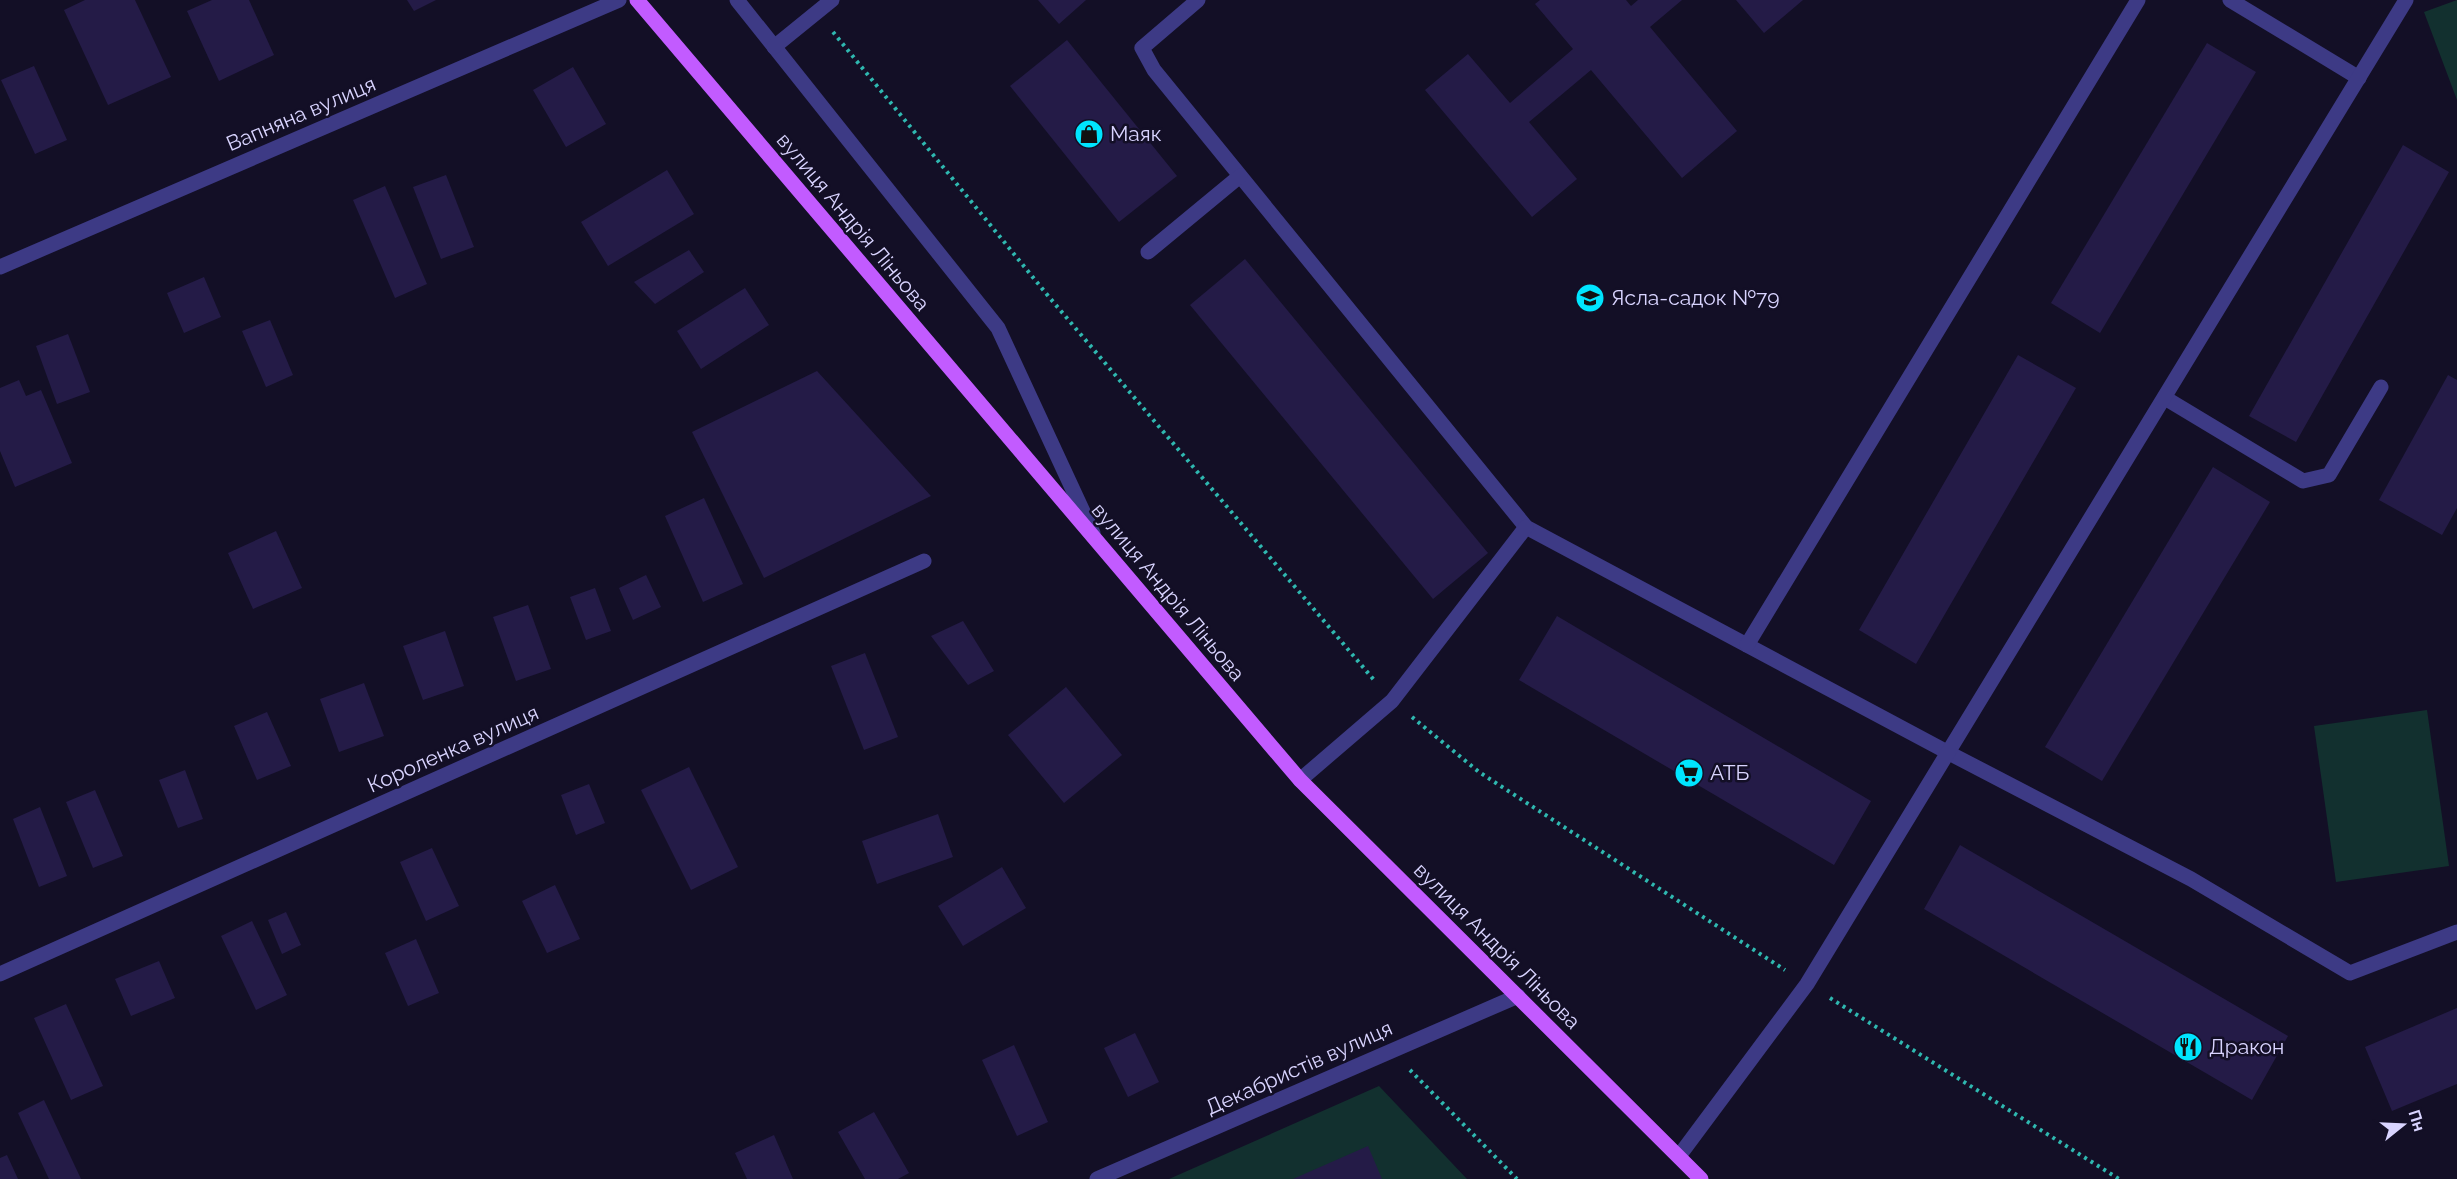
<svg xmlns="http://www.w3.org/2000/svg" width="2457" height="1179" font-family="Raleway,sans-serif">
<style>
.green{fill:#12302f}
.building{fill:#241b47}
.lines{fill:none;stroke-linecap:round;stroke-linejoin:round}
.path{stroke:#2fb8b0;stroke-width:4;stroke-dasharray:3 4.5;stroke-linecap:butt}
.minor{stroke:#3d3a85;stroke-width:15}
.major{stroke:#c25bff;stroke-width:15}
.labels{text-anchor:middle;stroke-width:5;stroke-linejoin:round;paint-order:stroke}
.street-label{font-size:21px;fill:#d9d4ff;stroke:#130f26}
.poi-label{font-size:21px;fill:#d9d4ff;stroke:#130f26;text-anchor:start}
</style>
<rect width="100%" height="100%" fill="#130f26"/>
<g class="green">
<polygon points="2457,0 2457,100 2424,12"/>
<polygon points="2427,710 2449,866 2336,882 2314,726"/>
<polygon points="1379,1086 1467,1179 1169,1179"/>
</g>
<g class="building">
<polygon points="85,0 135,0 171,77 108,105 64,10"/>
<polygon points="212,0 249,0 274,55 219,81 187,11"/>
<polygon points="407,0 436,0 414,11"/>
<polygon points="1038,0 1086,0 1059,24"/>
<polygon points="1540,0 1626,0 1631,6 1638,0 1682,0 1650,27 1737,131 1682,178 1591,70 1529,122 1577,179 1532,217 1425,90 1468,54 1510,103 1573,49 1535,4"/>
<polygon points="1736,0 1803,0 1764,33"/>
<polygon points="1067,40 1177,176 1119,222 1010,86"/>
<polygon points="2207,43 2256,72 2100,333 2051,303"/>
<polygon points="34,66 67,140 35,154 1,80"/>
<polygon points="573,67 606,124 566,147 533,90"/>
<polygon points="2403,145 2449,172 2296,442 2249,416"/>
<polygon points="667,170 694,214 608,266 581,222"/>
<polygon points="446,175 474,247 441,259 413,187"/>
<polygon points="385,186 427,284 395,298 353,200"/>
<polygon points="689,250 704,272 655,304 634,282"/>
<polygon points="1245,259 1488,553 1433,599 1190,305"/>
<polygon points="204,277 221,317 184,333 167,293"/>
<polygon points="745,288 769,325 701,369 677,331"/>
<polygon points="270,320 293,375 266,387 242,331"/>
<polygon points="68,334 90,392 57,404 36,346"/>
<polygon points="2018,355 2076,388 1916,664 1859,630"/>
<polygon points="817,371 931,496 764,578 692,432"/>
<polygon points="2448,375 2457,380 2457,508 2442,535 2379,500"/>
<polygon points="19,380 26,396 41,390 72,463 15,487 0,451 0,388"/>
<polygon points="2213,467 2270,502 2102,781 2045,747"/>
<polygon points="704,498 743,584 703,602 665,516"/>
<polygon points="276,531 302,588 253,609 228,553"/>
<polygon points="646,575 661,607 633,620 619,588"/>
<polygon points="595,588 611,631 586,640 570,597"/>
<polygon points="528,605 551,669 516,681 493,617"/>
<polygon points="1557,616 1871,801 1834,865 1519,680"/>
<polygon points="963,621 994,671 968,685 931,636"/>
<polygon points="445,631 464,686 423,700 403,646"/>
<polygon points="865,653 898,737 864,750 831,666"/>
<polygon points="364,683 384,736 339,752 320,699"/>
<polygon points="1066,687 1122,755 1064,803 1008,735"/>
<polygon points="267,712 291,766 257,780 234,726"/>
<polygon points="689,767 738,867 691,890 641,790"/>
<polygon points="185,770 203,819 178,828 159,780"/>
<polygon points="589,784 605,823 576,835 561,795"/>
<polygon points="95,790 123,856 93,868 66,802"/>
<polygon points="40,807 67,876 39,887 13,819"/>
<polygon points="938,814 953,857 877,884 862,841"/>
<polygon points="1960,845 2288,1036 2252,1100 1924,909"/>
<polygon points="432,848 459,906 426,921 400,862"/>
<polygon points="1002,867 1026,908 963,946 938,906"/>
<polygon points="555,885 580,939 547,953 522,901"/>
<polygon points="286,912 301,945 282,954 268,920"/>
<polygon points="252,921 287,995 256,1010 221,936"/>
<polygon points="416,939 439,993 408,1006 385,953"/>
<polygon points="159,961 175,998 131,1016 115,979"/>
<polygon points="66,1004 103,1086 71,1100 34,1018"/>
<polygon points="2457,1008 2457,1084 2392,1111 2365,1047"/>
<polygon points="1135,1033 1159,1082 1128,1097 1104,1048"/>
<polygon points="1014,1045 1048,1122 1017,1136 982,1060"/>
<polygon points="44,1100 81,1179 49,1179 18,1113"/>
<polygon points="874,1112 909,1173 898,1179 865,1179 838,1132"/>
<polygon points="774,1135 793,1179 747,1179 735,1153"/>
<polygon points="1368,1146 1382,1179 1293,1179"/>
<polygon points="7,1155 18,1179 0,1179 0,1158"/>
</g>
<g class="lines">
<g class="path">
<polyline points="833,32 1049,297 1374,680"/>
<polyline points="1412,717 1479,772 1785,970"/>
<polyline points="1830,998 2119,1179"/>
<polyline points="1410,1070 1517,1179"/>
</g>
<g class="minor">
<polyline points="737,0 998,328 1093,533"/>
<polyline points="1198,0 1142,48 1154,70 1526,527 1949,753 2191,879 2350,973 2457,932"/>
<polyline points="2230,0 2359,78"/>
<polyline points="774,47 832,0"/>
<polyline points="1148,252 1240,176"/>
<polyline points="0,267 619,0"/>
<polyline points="2165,398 2303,481 2329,475 2381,387"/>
<polyline points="1747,645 2138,0"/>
<polyline points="1300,780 1392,701 1526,527"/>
<polyline points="0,974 924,561"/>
<polyline points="1679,1156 1807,984 2406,0"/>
<polyline points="1097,1179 1518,996"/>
</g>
<polyline class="major" points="637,0 1300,780 1701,1179"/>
</g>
<defs>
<g id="shop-disc" transform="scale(1.5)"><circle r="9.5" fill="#00e5ff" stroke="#130f26"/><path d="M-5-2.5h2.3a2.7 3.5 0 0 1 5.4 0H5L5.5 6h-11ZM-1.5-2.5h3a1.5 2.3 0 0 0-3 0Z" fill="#111"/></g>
<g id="school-disc" transform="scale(1.5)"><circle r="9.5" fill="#00e5ff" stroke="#130f26"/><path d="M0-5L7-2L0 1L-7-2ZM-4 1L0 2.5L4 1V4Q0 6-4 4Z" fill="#111"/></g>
<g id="supermarket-disc" transform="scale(1.5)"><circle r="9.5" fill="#00e5ff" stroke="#130f26"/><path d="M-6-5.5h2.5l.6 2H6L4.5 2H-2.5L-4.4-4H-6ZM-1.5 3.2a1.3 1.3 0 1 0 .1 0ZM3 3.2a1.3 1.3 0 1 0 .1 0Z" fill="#111"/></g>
<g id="restaurant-disc" transform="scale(1.5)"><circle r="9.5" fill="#00e5ff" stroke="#130f26"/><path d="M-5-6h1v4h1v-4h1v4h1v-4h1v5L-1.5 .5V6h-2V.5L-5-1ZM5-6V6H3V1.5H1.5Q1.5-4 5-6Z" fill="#111"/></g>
</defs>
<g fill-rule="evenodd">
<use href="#shop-disc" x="1089" y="134"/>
<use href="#school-disc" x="1590" y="298"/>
<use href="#supermarket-disc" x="1689" y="773"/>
<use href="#restaurant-disc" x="2188" y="1047"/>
</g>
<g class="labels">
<g class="street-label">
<text transform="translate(301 114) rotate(-23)" y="7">Вапняна вулиця</text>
<text transform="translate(853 222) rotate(50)" y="7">вулиця Андрія Ліньова</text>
<text transform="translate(1168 592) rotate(50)" y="7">вулиця Андрія Ліньова</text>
<text transform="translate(453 749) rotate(-24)" y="7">Короленка вулиця</text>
<text transform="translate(1497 946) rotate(45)" y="7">вулиця Андрія Ліньова</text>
<text transform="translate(1299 1068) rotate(-24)" y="7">Декабристів вулиця</text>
</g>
<g class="poi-label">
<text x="1110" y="141">Маяк</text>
<text x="1611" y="305">Ясла-садок №79</text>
<text x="1710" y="780">АТБ</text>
<text x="2209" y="1054">Дракон</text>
</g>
</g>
<g transform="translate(2403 1125) rotate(72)" stroke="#130f26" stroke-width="4.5" paint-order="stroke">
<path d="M0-4.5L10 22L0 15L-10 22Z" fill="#d9d4ff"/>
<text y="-9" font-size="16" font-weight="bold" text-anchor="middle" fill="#d9d4ff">Пн</text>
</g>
</svg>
